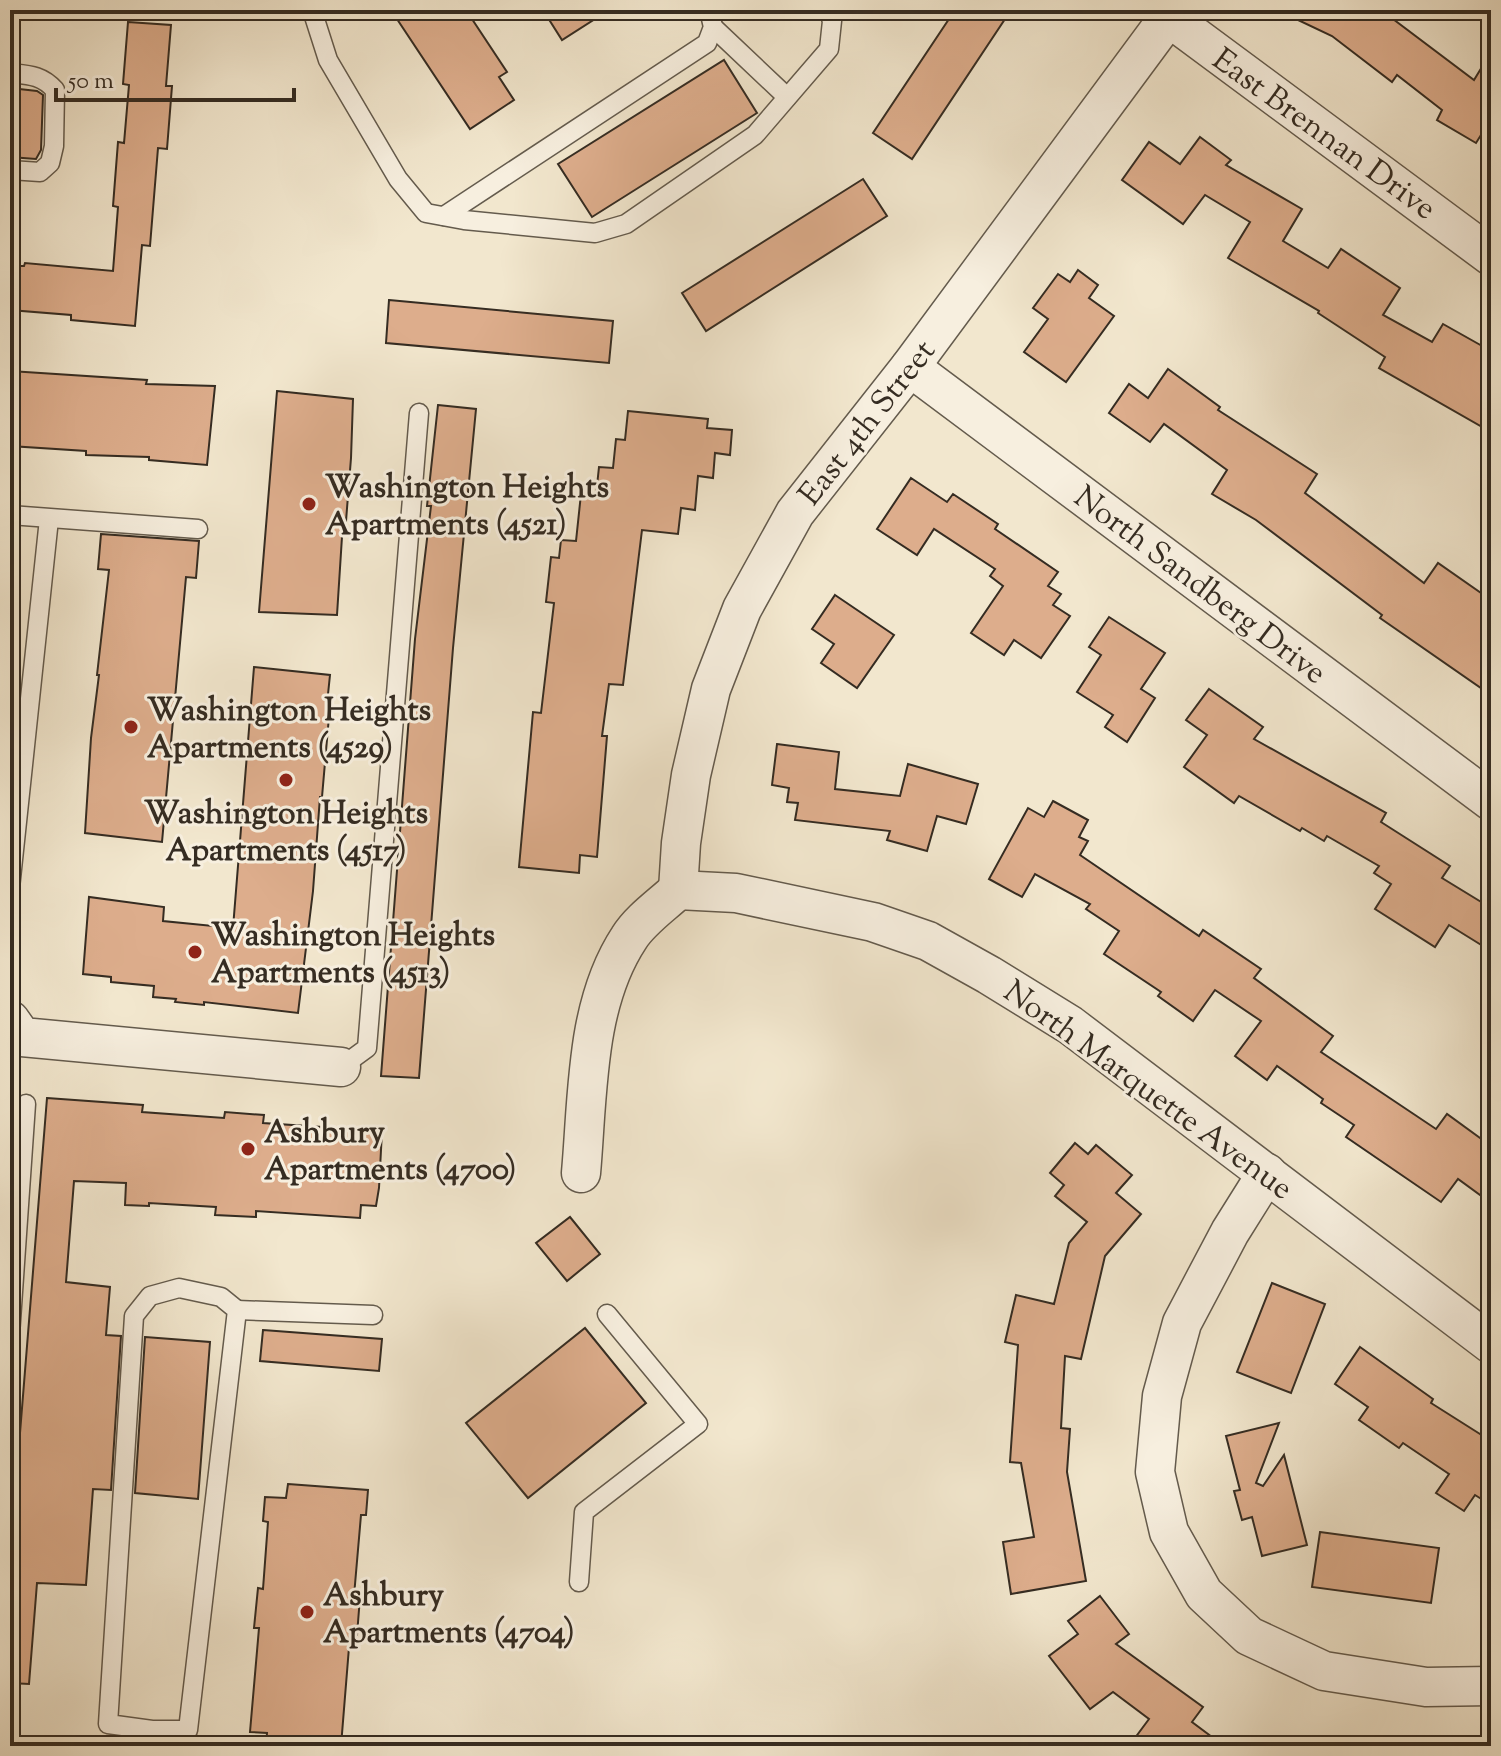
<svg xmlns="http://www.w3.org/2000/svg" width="1501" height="1756" font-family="'Sorts Mill Goudy',serif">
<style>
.building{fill:#ddad8c;stroke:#352c22;stroke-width:2}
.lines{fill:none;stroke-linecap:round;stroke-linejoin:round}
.service-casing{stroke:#645b4d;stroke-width:21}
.minor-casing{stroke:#645b4d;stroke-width:41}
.service{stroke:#f7efdf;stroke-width:18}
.minor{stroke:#f7efdf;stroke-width:38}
.poi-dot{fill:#8f2418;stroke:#f7efdf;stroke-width:3}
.labels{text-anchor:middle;stroke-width:6;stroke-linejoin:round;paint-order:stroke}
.street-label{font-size:32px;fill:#352c22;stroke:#f7efdf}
.poi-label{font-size:32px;font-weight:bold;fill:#352c22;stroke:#f7efdf;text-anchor:start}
</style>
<rect width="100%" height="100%" fill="#f2e7ce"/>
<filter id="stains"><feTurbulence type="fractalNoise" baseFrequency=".0025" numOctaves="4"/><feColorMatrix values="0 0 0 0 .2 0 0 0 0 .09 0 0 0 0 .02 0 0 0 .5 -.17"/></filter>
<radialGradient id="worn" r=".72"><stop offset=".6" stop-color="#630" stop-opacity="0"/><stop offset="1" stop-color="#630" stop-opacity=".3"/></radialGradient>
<g class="building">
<polygon points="391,10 466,10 507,72 499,77 514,100 470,129"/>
<polygon points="543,10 609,10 562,40"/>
<polygon points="955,10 1011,10 912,159 873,133"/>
<polygon points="1277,10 1381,10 1474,80 1491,52 1491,119 1476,143 1437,120 1442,110 1397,75 1392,82 1332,36"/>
<polygon points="128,22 171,25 166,86 172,86 167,149 158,148 150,246 142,245 135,326 71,320 71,315 10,310 10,270 14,271 14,266 24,266 25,263 113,271 118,207 113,206 118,142 124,143 129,85 123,84"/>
<polygon points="724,60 757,113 592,217 558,164"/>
<polygon points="10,88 37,91 43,95 41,150 36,159 10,157"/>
<polygon points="1200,137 1231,160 1226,165 1302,209 1283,241 1328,268 1341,249 1400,288 1383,315 1432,342 1443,324 1491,351 1491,432 1379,368 1385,357 1318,313 1319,311 1228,258 1250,222 1205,195 1183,224 1122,180 1149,142 1180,164"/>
<polygon points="863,179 887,216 706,331 682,293"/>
<polygon points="1078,270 1098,285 1089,298 1114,316 1066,382 1024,352 1048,319 1033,308 1058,274 1070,282"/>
<polygon points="389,300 613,321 609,363 386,343"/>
<polygon points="1168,369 1220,407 1218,410 1317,474 1305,493 1424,583 1438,563 1491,600 1491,695 1380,618 1382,615 1256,520 1212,494 1227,470 1164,424 1150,442 1109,413 1129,384 1148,398"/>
<polygon points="10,371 147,380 146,384 215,386 207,465 149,460 149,457 86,455 86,451 10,446"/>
<polygon points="277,391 353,399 351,458 346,521 343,521 337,615 259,612"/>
<polygon points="438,405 476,409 453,648 419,1078 381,1076 415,639 431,506 427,506"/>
<polygon points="628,411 708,419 707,428 732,430 730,455 715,453 713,478 698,476 695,510 681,508 678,534 642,530 623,685 609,684 602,736 607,736 597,857 580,855 579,873 519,867 533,712 541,713 554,603 546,602 551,557 559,558 561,540 576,541 581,494 596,495 599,467 613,468 616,439 625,440"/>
<polygon points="911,478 947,502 953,494 998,524 995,529 1058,572 1048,586 1061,594 1053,605 1070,616 1041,658 1014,640 1004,655 971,633 1003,586 990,576 995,569 934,529 917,555 877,529"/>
<polygon points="101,534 199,541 196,578 186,577 162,842 85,833 91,738 99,675 97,675 109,570 98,569"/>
<polygon points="835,595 894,635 857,688 821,663 834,644 812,629"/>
<polygon points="1109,617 1165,653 1141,689 1155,698 1127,742 1105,727 1113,715 1077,692 1101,655 1089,647"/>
<polygon points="254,667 330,675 327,704 330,705 322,797 320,797 313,891 298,1013 204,1002 204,1005 175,1002 176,999 153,997 154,986 111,982 111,977 83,974 89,897 164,907 163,921 233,928"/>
<polygon points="1209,689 1263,727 1254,739 1386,813 1381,822 1450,866 1442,878 1491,908 1491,951 1449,925 1435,947 1375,909 1391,884 1374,873 1379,866 1327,836 1324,841 1302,828 1300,831 1239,796 1234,803 1184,767 1207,735 1186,720"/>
<polygon points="777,744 839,752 835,789 900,796 908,764 978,784 966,824 937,816 927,851 887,840 890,831 795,820 798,803 787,802 789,788 772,785"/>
<polygon points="1053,801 1088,820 1079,837 1088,841 1080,855 1199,936 1203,930 1261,969 1254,978 1333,1036 1321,1052 1436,1129 1447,1114 1491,1146 1491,1203 1458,1179 1441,1202 1346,1137 1354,1125 1321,1103 1323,1099 1277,1066 1267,1080 1235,1056 1261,1021 1215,990 1193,1021 1158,996 1161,992 1104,954 1119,931 1086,909 1090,904 1035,874 1022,897 989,879 1028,808 1044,817"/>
<polygon points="47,1098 143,1105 142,1112 224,1118 225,1112 264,1115 263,1123 382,1131 379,1188 376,1206 361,1205 360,1218 256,1211 256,1217 215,1215 216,1207 149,1203 149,1206 125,1205 126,1183 74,1181 66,1282 110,1287 106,1335 121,1336 111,1490 93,1489 86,1585 37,1583 29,1684 10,1683 10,1557"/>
<polygon points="1075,1143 1088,1154 1096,1145 1132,1175 1116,1193 1141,1214 1105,1256 1081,1359 1065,1356 1061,1428 1070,1429 1067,1472 1086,1581 1011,1594 1003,1542 1034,1537 1021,1463 1010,1462 1018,1345 1005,1342 1016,1295 1054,1304 1069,1243 1087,1222 1055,1196 1064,1185 1050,1173"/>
<polygon points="570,1217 600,1254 567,1281 536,1243"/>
<polygon points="1272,1283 1325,1304 1291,1393 1237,1372"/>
<polygon points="585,1328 646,1403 528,1498 466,1423"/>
<polygon points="263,1330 382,1339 379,1371 260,1361"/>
<polygon points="145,1337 210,1342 198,1499 135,1493"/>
<polygon points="1360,1347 1433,1399 1431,1403 1491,1441 1491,1505 1475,1495 1464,1511 1436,1493 1449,1474 1403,1443 1399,1448 1359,1420 1368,1407 1335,1384"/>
<polygon points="1279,1423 1256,1483 1263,1486 1284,1455 1307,1545 1262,1556 1252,1517 1242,1520 1234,1491 1240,1490 1226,1436"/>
<polygon points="288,1484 368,1490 366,1515 361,1515 354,1596 360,1597 357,1635 350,1635 341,1746 266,1746 267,1733 250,1732 259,1628 254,1628 258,1588 263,1589 268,1522 263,1521 265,1497 286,1498"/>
<polygon points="1320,1532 1439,1548 1431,1603 1312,1587"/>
<polygon points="1100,1596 1129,1634 1116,1644 1203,1707 1192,1722 1224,1746 1129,1746 1149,1719 1113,1692 1090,1709 1049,1656 1078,1634 1068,1621"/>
</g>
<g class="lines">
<g class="service-casing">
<g id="service">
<polyline points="312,10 328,60 398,179 426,213 464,220 595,233 626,224 755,135 829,49 832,21 828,10"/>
<polyline points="713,27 787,97"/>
<path d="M10,73C29,75 42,75 55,90L54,146L50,163L40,172L10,170"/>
<polyline points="444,216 707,43 713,27 709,10"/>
<polyline points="10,515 198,529"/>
<polyline points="10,888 49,519"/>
<polyline points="341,1067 367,1048 419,413"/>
<polygon points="179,1288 221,1297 237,1310 188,1730 152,1730 108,1724 134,1316 150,1296"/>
<polyline points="237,1310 373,1315"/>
<polyline points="10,1335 26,1104"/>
<polyline points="579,1582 584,1512 698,1424 607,1314"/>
</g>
</g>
<g class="minor-casing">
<g id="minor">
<polyline points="1159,10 1491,256"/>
<polyline points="910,367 1491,801"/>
<polyline points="678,890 681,843 691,775 711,689 742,609 795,513 910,367 1174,10"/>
<polyline points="678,890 736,893 873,922 928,941 989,975 1070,1025 1491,1344"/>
<polyline points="10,1020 22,1037 341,1067"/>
<path d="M581,1173C588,1095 585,1005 629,938C640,920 662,905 678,890"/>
<polyline points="1267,1173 1230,1232 1182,1323 1162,1396 1155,1472 1169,1532 1204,1594 1249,1636 1324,1671 1426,1687 1491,1686"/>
</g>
</g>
<use href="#service" class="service"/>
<use href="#minor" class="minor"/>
</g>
<g class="poi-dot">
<circle cx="309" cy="504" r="8"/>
<circle cx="131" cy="727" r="8"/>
<circle cx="286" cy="780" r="8"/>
<circle cx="195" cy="952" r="8"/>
<circle cx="248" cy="1149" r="8"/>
<circle cx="307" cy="1612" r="8"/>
</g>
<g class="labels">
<g class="street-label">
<text transform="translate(1325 133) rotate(36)" y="11">East Brennan Drive</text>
<text transform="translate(866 422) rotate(-52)" y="11">East 4th Street</text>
<text transform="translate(1201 584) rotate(37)" y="11">North Sandberg Drive</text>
<text transform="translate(1149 1089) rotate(36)" y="11">North Marquette Avenue</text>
</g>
<g class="poi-label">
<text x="325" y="497">Washington Heights<tspan x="325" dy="37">Apartments (4521)</tspan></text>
<text x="147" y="720">Washington Heights<tspan x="147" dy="37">Apartments (4529)</tspan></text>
<text x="286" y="823" text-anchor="middle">Washington Heights<tspan x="286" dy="37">Apartments (4517)</tspan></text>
<text x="211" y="945">Washington Heights<tspan x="211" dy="37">Apartments (4513)</tspan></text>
<text x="264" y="1142">Ashbury<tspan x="264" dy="37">Apartments (4700)</tspan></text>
<text x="323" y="1605">Ashbury<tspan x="323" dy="37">Apartments (4704)</tspan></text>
</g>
</g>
<rect width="1501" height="1756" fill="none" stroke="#f2e7ce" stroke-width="40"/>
<rect x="12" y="12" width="1477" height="1732" fill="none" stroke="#352c22" stroke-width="4"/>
<rect x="20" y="20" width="1461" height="1716" fill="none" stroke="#352c22" stroke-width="2"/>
<path d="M56 88v12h238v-12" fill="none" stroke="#352c22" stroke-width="4"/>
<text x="68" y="88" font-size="24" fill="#352c22" stroke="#f7efdf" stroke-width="6" paint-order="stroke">50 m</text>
<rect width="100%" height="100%" filter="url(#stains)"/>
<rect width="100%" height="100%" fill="url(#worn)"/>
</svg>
